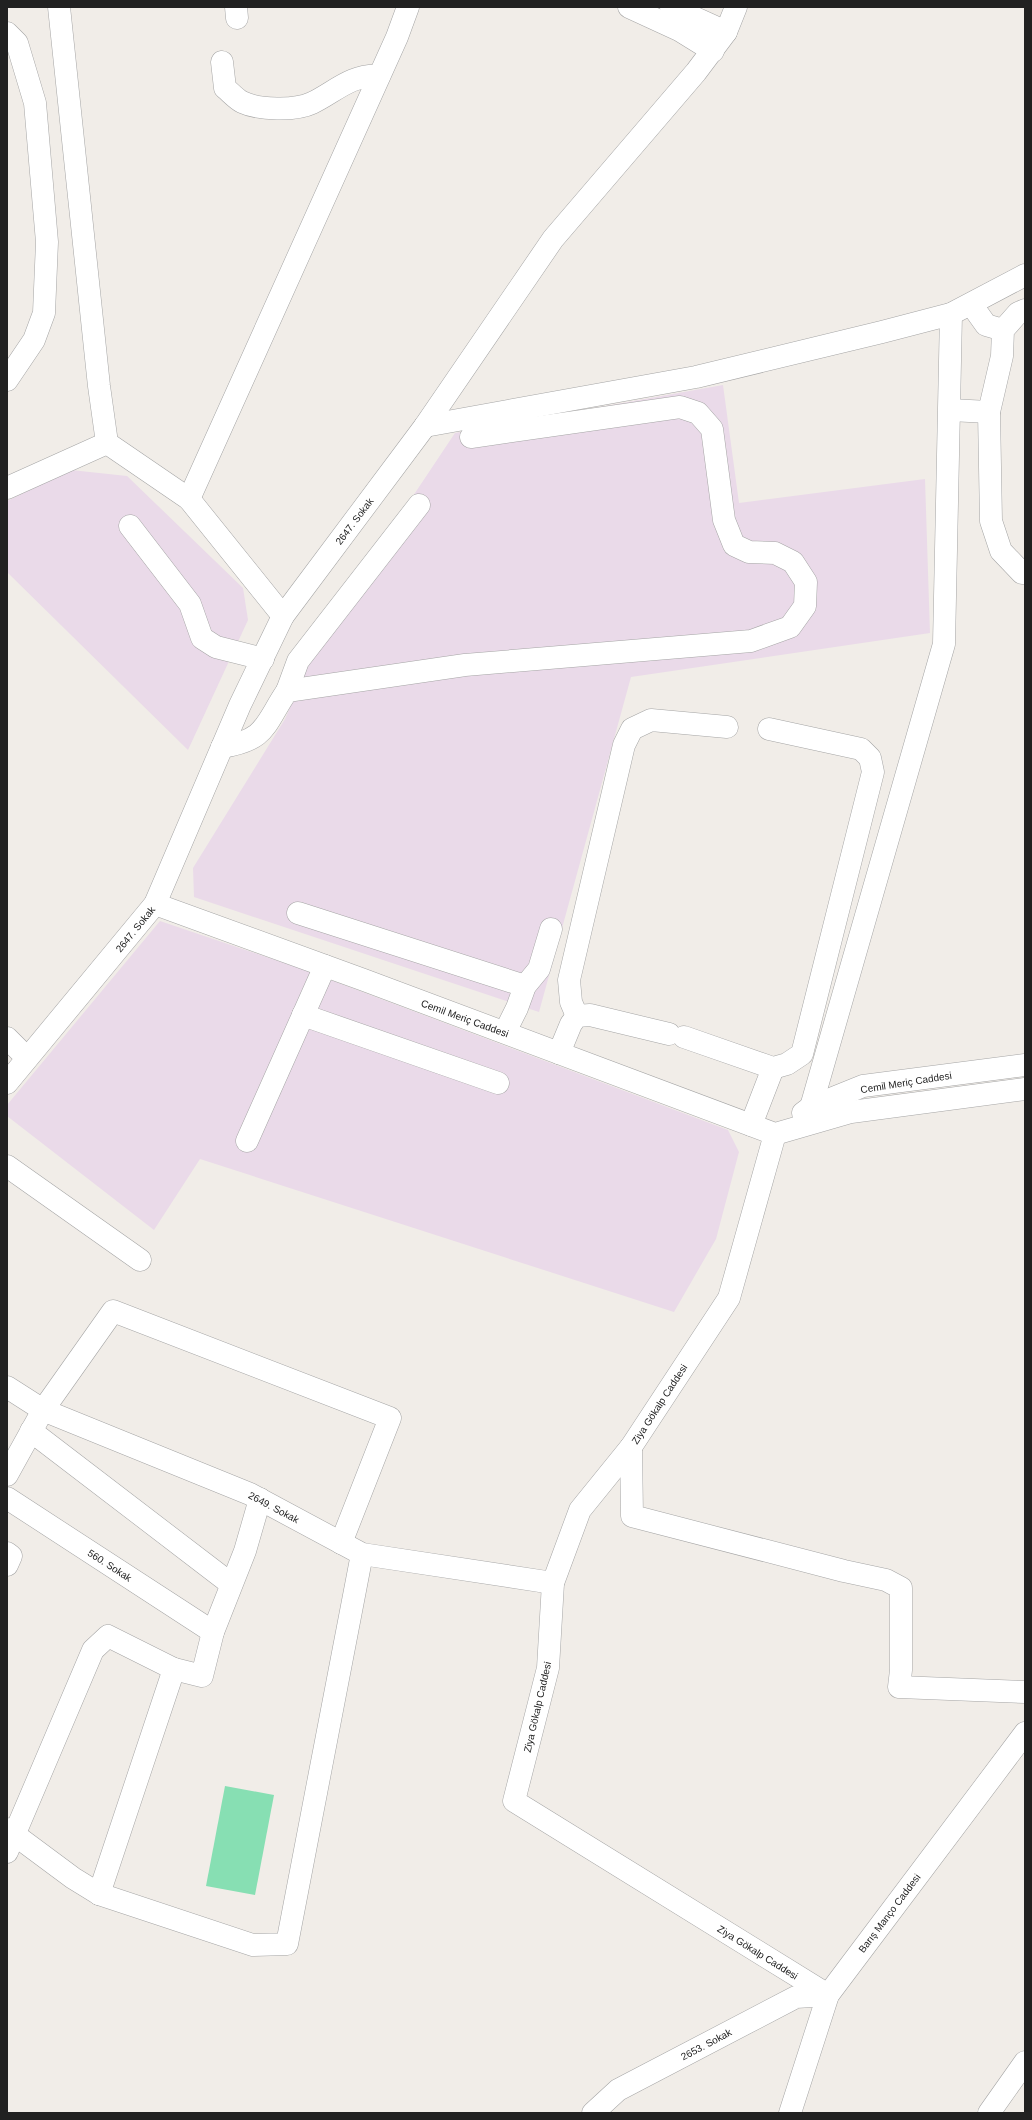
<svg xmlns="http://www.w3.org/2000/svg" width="1032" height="2120" font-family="Helvetica,sans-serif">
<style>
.industrial{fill:#eadae9}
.pitch{fill:#87dfb3}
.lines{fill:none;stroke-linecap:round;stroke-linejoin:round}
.minor-casing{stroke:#a5a5a5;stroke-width:23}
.minor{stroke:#fff;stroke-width:22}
.labels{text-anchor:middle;stroke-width:3.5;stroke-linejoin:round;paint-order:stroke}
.street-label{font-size:10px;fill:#212121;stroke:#fff}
</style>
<rect width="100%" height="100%" fill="#f1ede8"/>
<g class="industrial">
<polygon points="723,385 739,503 925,479 930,633 631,677 539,1012 194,897 193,868 285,719 323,631 455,433"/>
<polygon points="71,470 127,476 243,588 248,620 188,750 7,572 7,501"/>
<polygon points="160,921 299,968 728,1130 739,1152 716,1239 674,1312 200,1159 154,1230 7,1116 7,1105"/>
</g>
<polygon class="pitch" points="225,1786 274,1795 255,1895 206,1886"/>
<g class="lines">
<g class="minor-casing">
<g id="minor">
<polyline points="59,7 99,386 107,443 189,499 283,616"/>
<polyline points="236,7 237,18"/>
<polyline points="629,7 679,30 713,51"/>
<polyline points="671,7 726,32"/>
<polyline points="7,33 17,43 35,103 47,242 44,313 34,340 7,380"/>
<path d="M222,62L225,88C230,92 236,99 242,102C259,110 295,111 312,103C335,92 351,74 379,76"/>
<polyline points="971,304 986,325 1003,330"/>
<polyline points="1025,310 1018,313 1003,330 1002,356 989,412 991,521 1001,551 1022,573 1025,573"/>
<polyline points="950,410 989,412"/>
<polyline points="425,426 696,377 882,332 951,314 1025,275"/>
<polyline points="7,488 107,443"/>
<polyline points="189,499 397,37 408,7"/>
<polyline points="130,526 190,604 202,638 216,647 263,659"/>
<polyline points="287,691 298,661 419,505"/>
<path d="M222,747C267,740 264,725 287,691L465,665L751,641L790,627L805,606L806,582L793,562L775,553L749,552L734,545L724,520L712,429L698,413L680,407L471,437"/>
<polyline points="155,904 364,980 775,1134 851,1112 1025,1089"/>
<polyline points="298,913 525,986"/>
<polyline points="303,1015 498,1083"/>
<polyline points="577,1016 571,1002 569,980 624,745 632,729 651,720 727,727"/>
<polyline points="505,1032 517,1008 525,986 539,969 551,929"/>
<polyline points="684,1037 773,1068 787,1064 802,1054 873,772 870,758 861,749 769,729"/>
<polyline points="7,1038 27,1058"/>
<polyline points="559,1053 571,1024 577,1016 590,1015 669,1034"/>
<polyline points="7,1083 155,904 240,705 283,616 425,426 553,239 696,72 726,32 736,7"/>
<polyline points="811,1107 944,644 951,314"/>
<polyline points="803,1113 811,1107 863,1086 1025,1065"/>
<polyline points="751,1125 773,1068"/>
<polyline points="775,1134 729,1298 631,1447 580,1510 553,1583 548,1668 514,1801 828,1995"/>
<polyline points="247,1141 325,966"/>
<polyline points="7,1166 140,1260"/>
<polyline points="7,1387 43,1410 250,1494 362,1554 553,1583"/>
<polyline points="31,1431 231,1584"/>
<polyline points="631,1447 632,1516 844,1571 886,1580 901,1588 901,1670 899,1687 1025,1692"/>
<polyline points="7,1475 43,1410 113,1311 390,1418 341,1543"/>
<polyline points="7,1498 213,1632"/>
<polyline points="7,1553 11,1556 7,1565"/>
<polyline points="174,1669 202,1676 213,1632 245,1551 260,1499"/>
<polyline points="7,1829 73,1878 99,1894 253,1945 287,1944 362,1554"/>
<polyline points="7,1852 93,1650 108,1636 174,1669 99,1894"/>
<polyline points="593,2113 618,2090 796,1997 828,1995"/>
<polyline points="790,2113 828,1995 1025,1733"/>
<polyline points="989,2113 1025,2062"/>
</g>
</g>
<use href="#minor" class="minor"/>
</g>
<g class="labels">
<g class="street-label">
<text transform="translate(354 521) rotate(-53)" y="4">2647. Sokak</text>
<text transform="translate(135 929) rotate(-51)" y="4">2647. Sokak</text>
<text transform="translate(465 1018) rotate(20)" y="4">Cemil Meriç Caddesi</text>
<text transform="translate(906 1082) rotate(-9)" y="4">Cemil Meriç Caddesi</text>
<text transform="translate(659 1404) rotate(-57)" y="4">Ziya Gökalp Caddesi</text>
<text transform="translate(274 1507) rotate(28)" y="4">2649. Sokak</text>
<text transform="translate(110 1565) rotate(33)" y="4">560. Sokak</text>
<text transform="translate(537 1707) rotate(-77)" y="4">Ziya Gökalp Caddesi</text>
<text transform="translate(889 1913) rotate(-53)" y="4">Barış Manço Caddesi</text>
<text transform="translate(758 1952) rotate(32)" y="4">Ziya Gökalp Caddesi</text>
<text transform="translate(706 2044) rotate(-28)" y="4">2653. Sokak</text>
</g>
</g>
<rect width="1032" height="2120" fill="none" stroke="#212121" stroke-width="16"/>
</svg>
